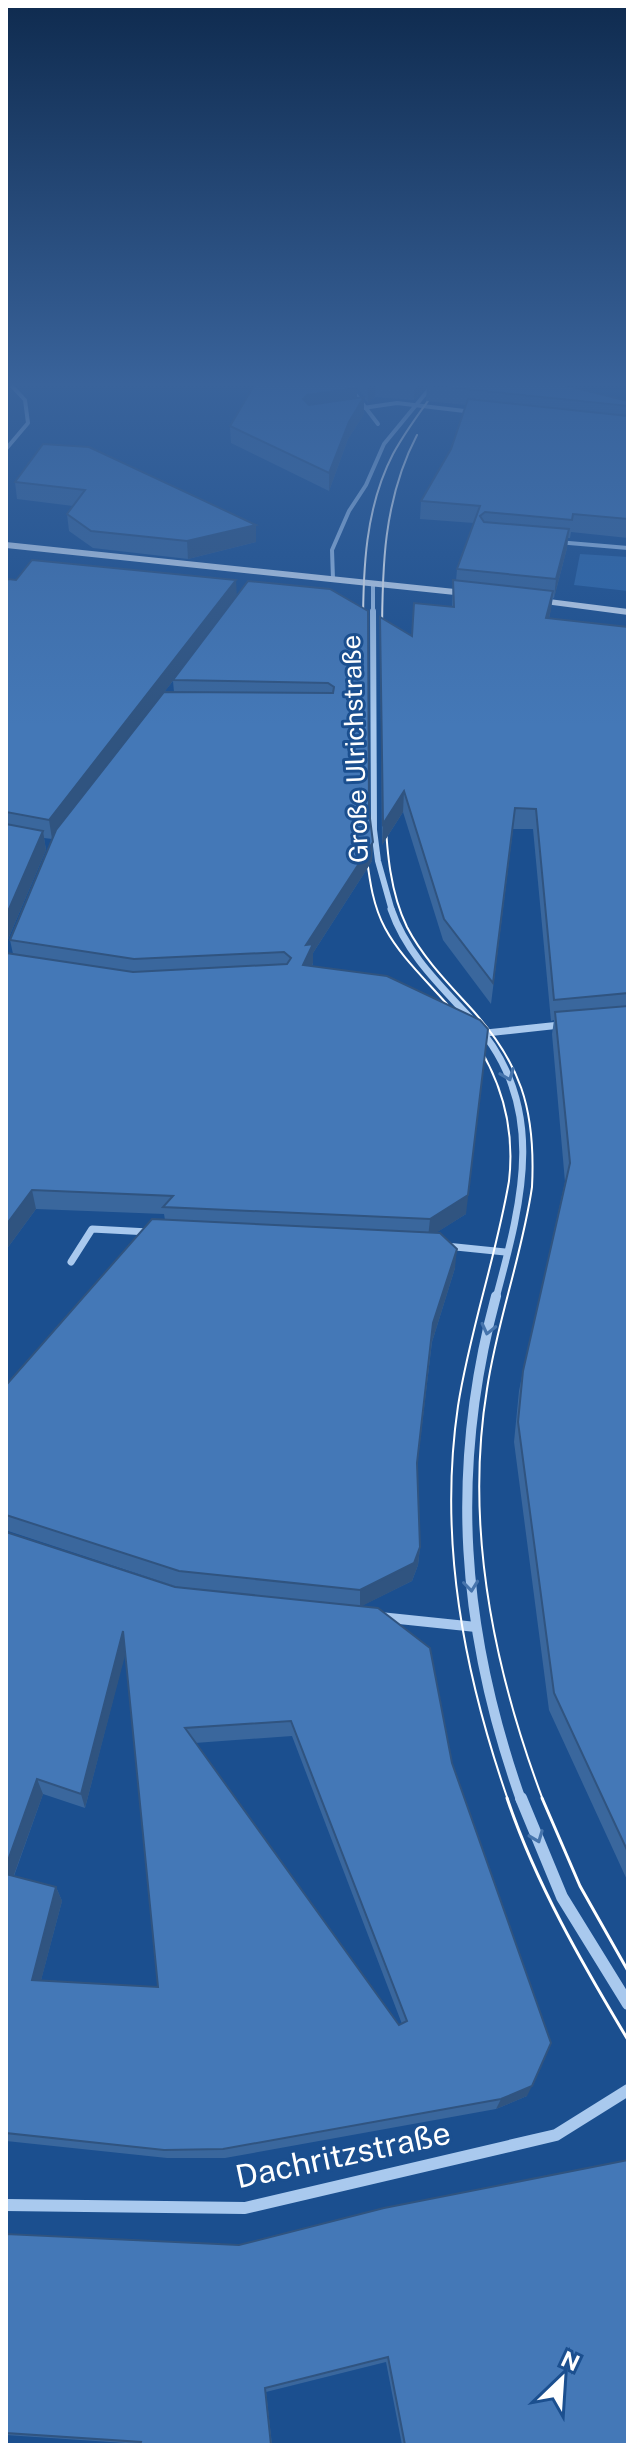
<svg xmlns="http://www.w3.org/2000/svg" width="634" height="2451" font-family="'Public Sans',sans-serif">
<style>
.green{fill:#2e69ad}
.lines{fill:none;stroke-linecap:round;stroke-linejoin:round}
.street-far4{stroke:#a9c9ee;stroke-width:4}
.street-far3{stroke:#a9c9ee;stroke-width:6}
.street-far2{stroke:#a9c9ee;stroke-width:7}
.street-far1{stroke:#a9c9ee;stroke-width:10}
.street{stroke:#a9c9ee;stroke-width:12}
.secondary{fill:#d6e6fa;fill-rule:evenodd}
.tram-far1{stroke:#fff;stroke-width:2}
.tram{stroke:#fff;stroke-width:3}
.wall{fill:#3a679d;fill-rule:evenodd}
.shaded-wall{fill:#305480}
.building{fill:#4478b7;stroke:#305480;stroke-width:2;fill-rule:evenodd}
.oneway{stroke:#4674ac}
.labels{text-anchor:middle;stroke-width:6;stroke-linejoin:round;paint-order:stroke}
.street-label{font-size:26px;fill:#fff;stroke:#1b4f8f}
.near-street-label{font-size:32px;fill:#fff;stroke:#1b4f8f}
</style>
<rect width="100%" height="100%" fill="#1b4f8f"/>
<polygon class="green" points="580,554 628,557 628,591 574,585"/>
<g class="lines">
<g class="street-far4">
<polyline points="346,382 378,424"/>
<polyline points="356,409 397,403 473,412"/>
<polyline points="6,449 28,423 25,400 8,382"/>
<polyline points="557,542 628,548"/>
<polyline points="333,579 332,550 349,511 366,485 384,444 435,382"/>
<polyline points="373,584 373,613"/>
</g>
<polyline class="street-far3" points="373,611 374,830 378,861 392,911"/>
<g class="street-far2">
<path d="M391,909C407,955 441,986 473,1021C549,1104 522,1201 496,1298"/>
<polyline points="486,1033 560,1025"/>
<polyline points="446,1246 505,1252"/>
<polyline points="71,1262 92,1229 149,1232"/>
</g>
<g class="street-far1">
<path d="M496,1296C449,1471 461,1630 521,1800"/>
<polyline points="380,1617 476,1627"/>
</g>
<g class="street">
<polyline points="521,1798 562,1897 628,2004"/>
<polyline points="6,2205 245,2208 556,2135 628,2090"/>
</g>
<g class="secondary">
<polygon points="6,542 474,591 479,594 474,597 6,548"/>
<polygon points="533,597 628,609 628,615 530,602 530,598"/>
</g>
<g class="tram-far1">
<path d="M363,629C363,570 365,508 393,454C407,428 425,405 442,382"/>
<path d="M382,641C382,569 383,500 417,435"/>
<path d="M385,813C387,851 390,892 407,927C422,956 445,980 467,1004C521,1062 536,1109 532,1187C522,1256 497,1321 487,1389C464,1529 494,1670 543,1800"/>
<path d="M365,845C369,873 371,902 385,928C400,956 425,979 446,1003C492,1054 517,1112 509,1181C496,1257 470,1330 458,1406C438,1541 464,1673 508,1800"/>
</g>
<g class="tram">
<path d="M507,1798C536,1884 582,1963 628,2040"/>
<polyline points="542,1798 580,1886 628,1971"/>
</g>
</g>
<g class="wall">
<path d="M256,382H552L628,401V538L571,532L570,538H568L567,548L554,598H553L549,618L628,627V1882L549,1710L514,1442L519,1391L523,1371L565,1182L552,1034L554,1020L551,1021L533,829H513L491,1004L443,940L403,812L382,845L380,617L412,636L452,607L453,580L456,581L457,569L474,523L420,519L421,501L451,449L466,405L426,401L427,386L414,400L375,397L368,403L364,398V414L348,439L329,491L231,443L230,426ZM357,388L364,397L357,398Z"/>
<polygon points="43,444 256,525 256,542 188,559 93,548 69,531 67,514 73,506 17,499 15,482"/>
<path d="M6,581L237,596L330,589L369,811L373,842L372,861L313,953V963L312,966L466,1214L437,1232L455,1268L432,1342L417,1466L420,1547L418,1565L412,1581L361,1606L452,1763L527,2096L496,2109L225,2158H167L6,2141V1382L8,1383L165,1220L164,1214L36,1209L6,1250V953L13,954L10,940L54,837L52,839L44,838L46,850L6,944ZM173,681L174,692H164ZM8,1531L178,1587L6,1532ZM125,1653L158,1987L41,1980L62,1901L56,1887L14,1876L43,1794L85,1808ZM292,1736L402,2024L399,2025L195,1743Z"/>
<polygon points="6,2234 239,2245 628,2445 402,2445 386,2362 266,2392 272,2445 140,2445 140,2444 6,2435"/>
</g>
<g class="shaded-wall">
<polygon points="373,382 375,382 375,397 368,403 368,386"/>
<polygon points="416,382 430,382 414,400 415,383"/>
<polygon points="357,388 357,404 307,412 303,399 307,395"/>
<polygon points="364,397 364,414 348,439 329,491 329,473 349,422"/>
<polygon points="256,525 256,542 188,559 187,541"/>
<polygon points="569,529 567,548 554,598 556,579"/>
<polygon points="236,580 237,597 52,839 49,820"/>
<polygon points="553,591 551,610 544,637 546,618"/>
<polygon points="404,791 403,812 382,845 383,824"/>
<polygon points="43,831 46,850 6,944 6,916"/>
<polygon points="373,842 372,861 313,953 313,963 303,984 303,965 306,945"/>
<polygon points="488,1029 466,1214 428,1238 430,1219"/>
<polygon points="32,1190 36,1209 6,1250 6,1225"/>
<polygon points="457,1249 455,1268 432,1342 433,1323"/>
<polygon points="420,1547 418,1565 412,1581 360,1607 360,1590"/>
<polygon points="123,1631 127,1648 85,1808 81,1794"/>
<polygon points="37,1779 43,1794 10,1886 6,1878 6,1866"/>
<polygon points="56,1887 62,1901 38,1992 32,1980"/>
<polygon points="532,2086 527,2096 496,2109 501,2099"/>
</g>
<g class="building">
<polygon points="256,382 353,382 357,388 307,395 303,399 309,405 364,397 349,422 329,473 230,426"/>
<polygon points="428,382 552,382 628,401 628,406 427,385"/>
<polygon points="468,399 628,416 628,519 573,514 572,520 485,512 480,516 484,522 569,529 556,579 457,569 480,506 421,501 451,449"/>
<polygon points="43,444 89,447 256,525 187,541 91,531 67,514 85,490 15,482"/>
<polygon points="32,560 236,580 49,820 6,812 6,581 8,579 16,580"/>
<polygon points="453,580 553,591 546,618 628,627 628,993 554,1000 536,809 515,808 493,983 444,919 404,791 383,824 380,617 412,636 414,603 454,607"/>
<polygon points="248,581 330,589 368,611 369,811 373,842 306,945 313,944 303,965 387,976 480,1020 488,1029 468,1195 430,1219 163,1207 173,1196 32,1190 6,1225 6,953 133,972 287,964 291,958 284,952 134,959 10,940 56,830 164,692 333,693 334,687 328,683 173,680"/>
<polygon points="6,824 43,831 6,916"/>
<polygon points="628,1006 628,1852 554,1693 518,1422 523,1371 570,1163 555,1012"/>
<polygon points="152,1219 440,1233 457,1249 433,1323 417,1463 420,1547 414,1563 360,1590 179,1571 6,1515 6,1382 8,1383"/>
<path d="M6,1532L175,1587L378,1608L430,1648L452,1763L551,2043L532,2086L501,2099L223,2149L164,2150L6,2133V1874L56,1887L32,1980L158,1987L123,1631L81,1794L37,1779L6,1866ZM291,1721L407,2021L399,2025L185,1728Z"/>
<polygon points="628,2160 628,2445 405,2445 388,2357 265,2388 271,2445 140,2445 141,2442 6,2433 6,2234 239,2245 384,2208"/>
</g>
<defs><path id="oneway-chevron" d="M-2-3.5L2.5 0L-2 3.5" fill="none" stroke-width="1.6" stroke-linecap="round" stroke-linejoin="round" transform="scale(2)"/></defs>
<g class="oneway">
<use href="#oneway-chevron" transform="translate(508 1075) rotate(69)"/>
<use href="#oneway-chevron" transform="translate(488 1329) rotate(103)"/>
<use href="#oneway-chevron" transform="translate(471 1586) rotate(84)"/>
<use href="#oneway-chevron" transform="translate(537 1837) rotate(69)"/>
</g>
<linearGradient id="sky" x2="0" y2="1"><stop stop-color="#0f2b4f"/><stop offset="0.53" stop-color="#39639b"/><stop offset="1" stop-color="#39639b" stop-opacity="0"/></linearGradient>
<rect width="634" height="725" fill="url(#sky)"/>
<g class="labels">
<g class="street-label">
<text transform="translate(355 749) rotate(-92)" y="9">Große Ulrichstraße</text>
</g>
<g class="near-street-label">
<text transform="translate(343 2155) rotate(-12)" y="11">Dachritzstraße</text>
</g>
</g>
<rect width="634" height="2451" fill="none" stroke="#ffffff" stroke-width="16"/>
<g transform="translate(562 2379) rotate(25)" stroke="#1b4f8f" stroke-width="6" paint-order="stroke">
<path d="M0-6L14 30L0 20L-14 30Z" fill="#ffffff"/>
<text y="-12" font-size="22" font-weight="bold" text-anchor="middle" fill="#ffffff">N</text>
</g>
</svg>
